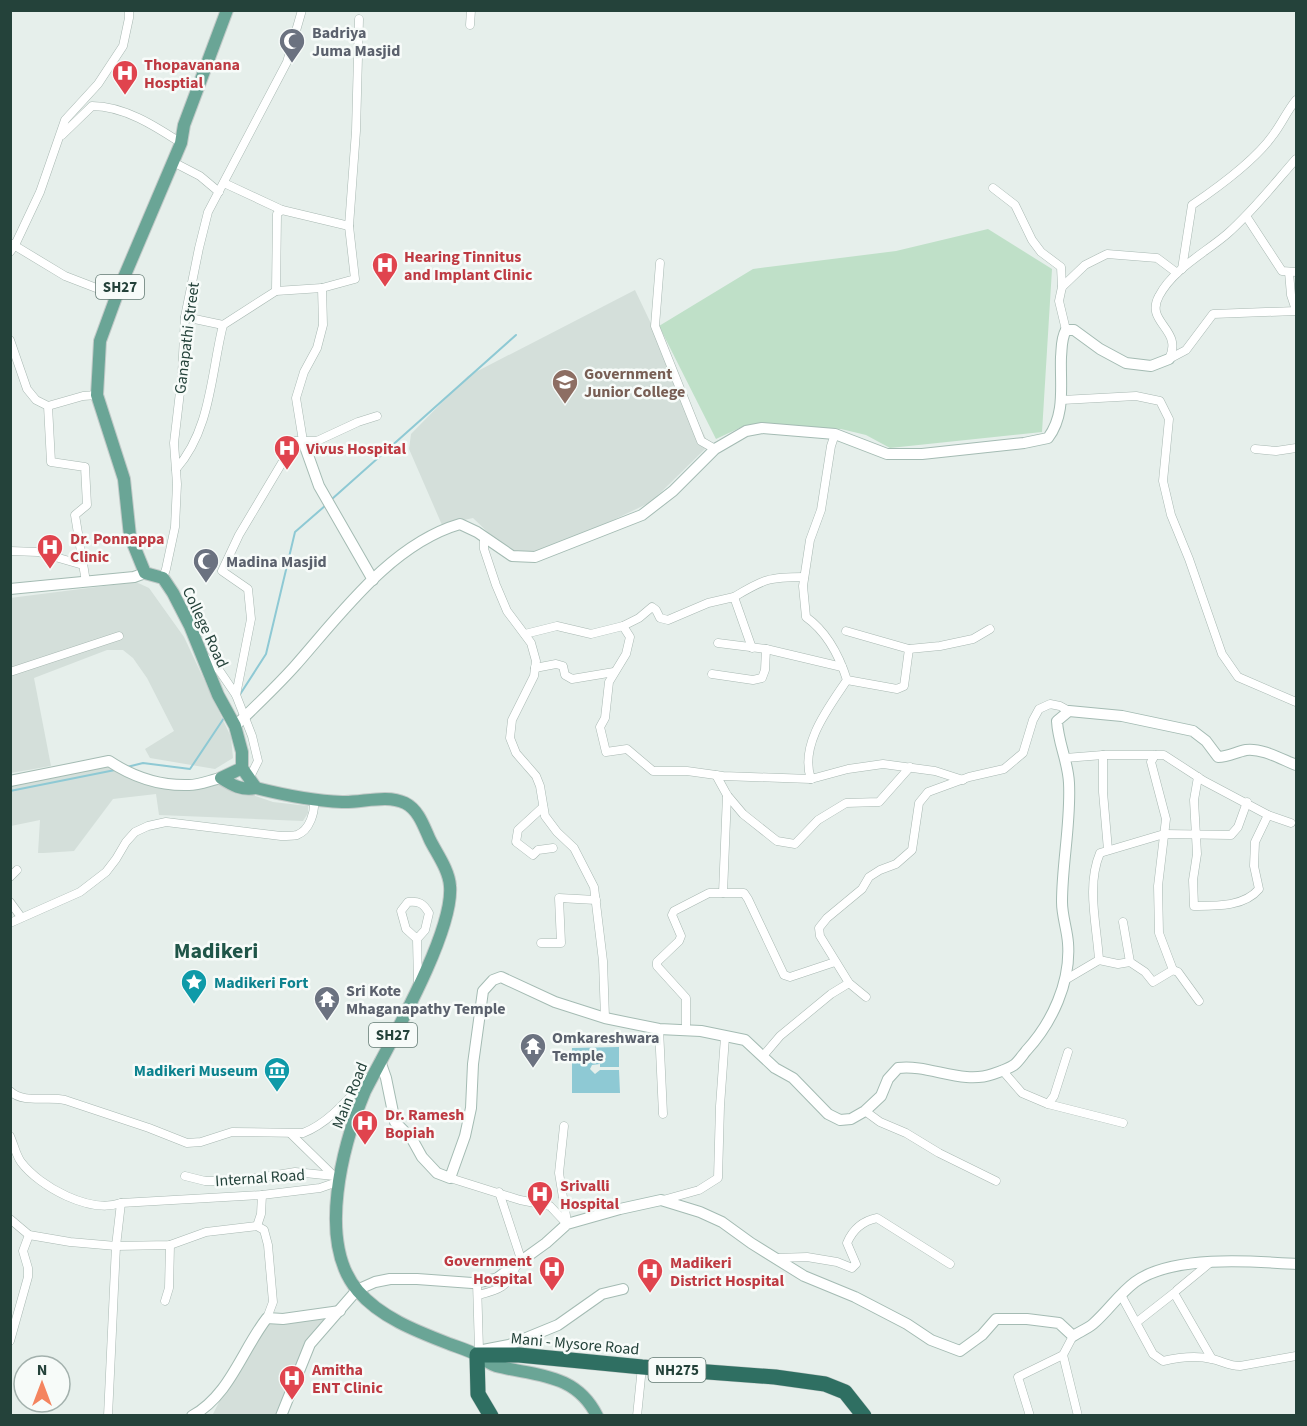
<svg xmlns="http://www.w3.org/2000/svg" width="1307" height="1426" font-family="'Source Sans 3',sans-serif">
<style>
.built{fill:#d4dfda}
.green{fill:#bfe0c8}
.water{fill:#8ec9d4}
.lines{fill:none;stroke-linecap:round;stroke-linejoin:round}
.stream{stroke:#8ec9d4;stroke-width:2}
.street-casing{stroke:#a8b8b2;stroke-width:9}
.secondary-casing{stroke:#a4bbb3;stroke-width:12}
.primary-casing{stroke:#c2cac8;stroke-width:14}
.highway-casing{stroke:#c2cac8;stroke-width:16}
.street{stroke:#fff;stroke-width:8}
.secondary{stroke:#fff;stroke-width:10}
.primary{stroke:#6aa596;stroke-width:12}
.highway{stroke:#2f6f62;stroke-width:15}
.labels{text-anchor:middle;stroke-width:5;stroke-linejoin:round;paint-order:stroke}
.shield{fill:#f7fbf9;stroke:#637a73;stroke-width:1.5}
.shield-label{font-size:15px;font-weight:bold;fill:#24423a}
.worship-label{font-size:16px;font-weight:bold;fill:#5b616d;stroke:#f7fbf9;text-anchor:start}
.health-label{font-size:16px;font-weight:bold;fill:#be3a42;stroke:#f7fbf9;text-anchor:start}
.street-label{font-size:16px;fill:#24423a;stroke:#f7fbf9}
.education-label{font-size:16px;font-weight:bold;fill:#785e54;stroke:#f7fbf9;text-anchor:start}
.culture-label{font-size:16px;font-weight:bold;fill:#0d838f;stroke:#f7fbf9;text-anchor:start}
.district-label{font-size:22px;font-weight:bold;fill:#1f5548;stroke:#f7fbf9}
</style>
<rect width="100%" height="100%" fill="#e6efeb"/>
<g class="built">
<polygon points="635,290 709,445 651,502 609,522 536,553 516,552 496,540 473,518 442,525 409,449 411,434 468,376"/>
<polygon points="136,582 149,588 184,637 231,737 233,758 215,769 150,758 145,749 174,731 147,678 133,658 123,650 107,650 34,678 51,766 11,773 10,598"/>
<polygon points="107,766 132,780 191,791 220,784 273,802 308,806 308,813 303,821 159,815 156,794 113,799 74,851 44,853 38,853 40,820 11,826 10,786"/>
<polygon points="328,1316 306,1342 275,1415 212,1416 224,1392 268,1321"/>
</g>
<polygon class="green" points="988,229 1052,269 1042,432 890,448 866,435 841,429 746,425 716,439 659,326 753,269 896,251"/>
<polygon class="water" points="619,1047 619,1067 600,1067 600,1064 592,1065 590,1069 595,1074 600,1070 619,1070 620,1093 572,1093 572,1048"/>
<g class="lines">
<g class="stream">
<polyline points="332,499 516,335"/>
<polyline points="239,696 266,654 295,532 326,505"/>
<polyline points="127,767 143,763 190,769 224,718"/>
<polyline points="10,791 115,770"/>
</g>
<g class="street-casing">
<g id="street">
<polyline points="470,25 471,10"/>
<path d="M62,135L92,106C124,106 155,126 181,143"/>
<polyline points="173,162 200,176 219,192"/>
<polyline points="224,183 282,210"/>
<polyline points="993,188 1015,205 1032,240 1041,252 1061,267 1062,287 1059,301 1066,330"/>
<polyline points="1246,216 1282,271 1296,272"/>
<polyline points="12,244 65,276 117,296"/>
<polyline points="10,252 15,245 40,192 65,120 98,84 123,46 129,18 129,10"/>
<polyline points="660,263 655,326 701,441 715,449"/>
<path d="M1182,269L1192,205C1217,188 1256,159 1273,135C1282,123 1287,111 1296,100"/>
<polyline points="1289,272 1291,295 1296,310"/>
<polyline points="1062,287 1085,265 1107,254 1157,258 1177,273"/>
<polyline points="276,291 322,288 355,279 349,226"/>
<polyline points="185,317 223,325"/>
<polyline points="10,340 27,389 36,400 48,406 51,462 85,467 87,505 75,515 86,582"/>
<path d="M1169,359C1184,329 1144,323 1159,296C1173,269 1205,253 1227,234C1253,211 1274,184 1296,159"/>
<polyline points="1169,359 1186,350 1213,314 1296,311"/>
<polyline points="1062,400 1136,396 1160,401 1169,419 1163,481 1171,515 1189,559 1222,654 1238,677 1296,702"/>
<polyline points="48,406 83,396 97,395"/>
<path d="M835,434L831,446L821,510L810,540L803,586L806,617C827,632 839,655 847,680C829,707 799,745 811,779L848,769L883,764L935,771L963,780"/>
<polyline points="303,441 296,398 304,372 317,348 323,325 322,288"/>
<polyline points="1255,449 1276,451 1296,448"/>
<path d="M176,469C211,430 211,373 223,325L276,291L277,214L282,210L349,226L356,131L359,19"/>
<polyline points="484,537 484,549 496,585 507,611 531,643 536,661 534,676 512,720 510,738 516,753 536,776 540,786 545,816 557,832 574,848 594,887 603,961 605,1018"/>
<polyline points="10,551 38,552 83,565"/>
<polyline points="163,578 166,569 175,527 177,484 174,443 182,375 185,317 199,248 208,212 287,62 302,10"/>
<path d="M734,597C764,579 769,577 804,577"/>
<polyline points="623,626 630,637 626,654 609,682 605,718 600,727 606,752 627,749 653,771 687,771 723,776 811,779"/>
<polyline points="846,631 909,649 940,646 973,639 990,629"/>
<polyline points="525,634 557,626 591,634 623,626 639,618 652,607 656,610 660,618 668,620 708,603 734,597 752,648"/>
<polyline points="718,643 766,649 842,667"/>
<polyline points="205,657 219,670 236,695 251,619 248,589 222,571 239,535 295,441 317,441 358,422 377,416"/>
<polyline points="535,668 556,664 563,666 565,675 572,679 614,672"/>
<polyline points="10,672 119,636"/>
<polyline points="712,674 753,680 762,678 765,670 766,649"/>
<polyline points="847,680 897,689 904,686 909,649"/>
<polyline points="236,695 252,736 258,761 249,779"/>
<polyline points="1103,755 1103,792 1108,850"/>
<polyline points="1155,755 1151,762 1166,819 1158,886 1159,933 1173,970 1178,972 1199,1001"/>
<polyline points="1065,758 1103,755 1164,755 1204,781 1268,815 1291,823"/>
<polyline points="716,775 727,795 743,814 777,841 795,844 818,820 846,803 879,802 910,767"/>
<path d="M1198,777L1194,800L1197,854L1193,880L1194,906C1216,906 1244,907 1259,889L1254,866L1255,842L1268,815"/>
<polyline points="543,807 518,830 516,842 533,855 538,850 553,848"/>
<polyline points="10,877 17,870"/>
<polyline points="723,893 727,795"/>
<polyline points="10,902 21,917"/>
<polyline points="1123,922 1130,962 1145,972 1153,982 1173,970"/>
<path d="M10,923L80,892L106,872L116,859L126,842L135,832L148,826L166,822L281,836C285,836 292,836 297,835C310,830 315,812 314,800"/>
<path d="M417,939L425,930L429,913C423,903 419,901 408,902L401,911L406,929L417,939L418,983"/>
<polyline points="541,943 561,943 559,898 596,900"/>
<polyline points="1099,960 1118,964 1130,962"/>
<path d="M1065,980L1099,960C1097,926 1086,886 1100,853L1164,834L1231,835L1238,827L1247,802"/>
<polyline points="866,997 849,983 820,936 819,928 827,918 862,889 869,877 880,870 896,864 912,850 919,803 928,792 969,777 1004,769 1023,753 1033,720 1039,709 1050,704 1060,706 1069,711"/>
<polyline points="659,1029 663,1114"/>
<polyline points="686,1031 686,998 657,966 657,962 679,941 681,936 672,915 674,911 709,893 744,893 748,899 784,975 790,977 835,962"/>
<polyline points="763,1056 780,1036 831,994 849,983"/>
<polyline points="1002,1070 1022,1093 1048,1104 1123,1123"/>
<path d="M10,1091C23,1104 48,1096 65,1100L149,1128L187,1143L201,1142L232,1132L303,1133C329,1123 349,1098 368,1078"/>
<polyline points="1048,1104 1054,1096 1068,1052"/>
<polyline points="865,1111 880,1122 906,1133 939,1153 996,1181"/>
<polyline points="564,1126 559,1173 567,1222"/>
<polyline points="291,1134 334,1176"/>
<path d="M10,1136C14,1145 16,1155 21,1162C40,1187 90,1214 121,1203L262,1195L320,1188L340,1181"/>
<polyline points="185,1176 205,1181 238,1181 295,1172 334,1176"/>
<polyline points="450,1178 520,1200 550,1206 567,1224"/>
<polyline points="499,1192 522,1262"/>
<polyline points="663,1200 699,1190 718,1178 720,1106 725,1037"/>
<polyline points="10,1219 29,1235 70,1242 116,1246 170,1245 206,1232 257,1226 264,1230 268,1245 273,1302 267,1318"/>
<polyline points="257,1226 261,1214 262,1195"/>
<path d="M776,1258L807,1257L837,1262L852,1268L856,1264L847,1243C853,1229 862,1221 877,1218L950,1264"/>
<polyline points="477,1282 479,1350"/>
<polyline points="1177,1290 1211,1262"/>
<path d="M478,1295C499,1290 508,1287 516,1266"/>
<path d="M1121,1295L1153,1354L1163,1361C1180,1357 1195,1355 1212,1359C1222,1361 1229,1366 1240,1366L1296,1356"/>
<polyline points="165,1301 169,1288 170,1245"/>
<polyline points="1137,1322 1174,1293 1212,1359"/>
<polyline points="1073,1336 1063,1355 1078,1416"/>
<polyline points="10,1341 28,1277 28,1268 23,1251 29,1235"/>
<polyline points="108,1416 116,1246 121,1203"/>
<polyline points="637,1416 642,1367"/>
<polyline points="1030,1416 1018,1377 1063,1355"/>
</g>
</g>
<g class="secondary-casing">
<g id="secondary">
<polyline points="303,441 319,486 373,580"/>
<polyline points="10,589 134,577 145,573"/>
<path d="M235,726C255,707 275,688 294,667C340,615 391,544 460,524L477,532L512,556L535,557L642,515L673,491L715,449L746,431L762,428L835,434L887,454H922L1024,443L1048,438C1066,414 1060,385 1061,357C1062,347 1061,339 1066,330H1074L1100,349L1126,363L1151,366L1169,359"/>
<path d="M10,781L109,761C133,777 160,786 189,785C199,785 211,780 221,778"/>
<path d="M380,1061L386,1078L395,1122L412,1139L422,1157L437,1173L450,1178L465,1136L471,1108L473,1064L483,991L493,980L501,977L555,1002L605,1018L659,1029L701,1031L745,1040L775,1068L793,1078L828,1114L840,1120L851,1119L865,1111L881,1096L888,1079L898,1068C929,1064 962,1085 993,1074C999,1072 1008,1069 1014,1065C1018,1062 1022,1056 1026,1051C1052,1023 1071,982 1068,943C1067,929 1062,916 1062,902C1062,863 1071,823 1069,783C1068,761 1058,743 1057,721L1069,711L1122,716L1193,731L1206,741L1218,757C1228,757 1236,752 1246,750C1262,748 1281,759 1296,765"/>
<polyline points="483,1350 509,1345 558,1325 602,1294 623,1289"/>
<path d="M192,1416C230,1395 242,1350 267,1318L283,1319L340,1311"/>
<path d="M281,1416L310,1344L357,1290L375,1282L390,1279H417L472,1283L496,1279L546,1243L567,1224L620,1209L661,1200L700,1212L722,1222L751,1243L804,1276L855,1297L907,1324L931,1340L960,1351L982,1335L996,1319H1027L1059,1323L1073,1336C1079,1332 1087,1329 1093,1324C1108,1311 1119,1294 1135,1282C1172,1255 1252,1261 1296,1264"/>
</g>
</g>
<g class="primary-casing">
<g id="primary">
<polyline points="227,10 184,125 181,143 119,289 100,341 97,395 124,479 130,536 145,573 163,578 173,593 190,626 218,695 235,726 242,752 242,768"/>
<path d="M242,768L256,788C242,791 232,785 221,778Z"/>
<path d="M256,788C284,795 313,801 342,802C362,803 386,794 405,803C419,810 424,827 430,840C437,854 449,870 450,886C454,933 388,1046 365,1091C343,1144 316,1242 358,1291C380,1317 416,1331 447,1343C457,1347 468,1350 477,1355C484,1360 488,1363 496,1366C536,1376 576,1373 597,1416"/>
</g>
</g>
<g class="highway-casing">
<polyline id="highway" points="491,1416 478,1394 477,1355 519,1355 642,1367 775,1377 825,1384 845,1392 864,1416"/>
</g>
<use href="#street" class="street"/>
<use href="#secondary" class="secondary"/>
<use href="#primary" class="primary"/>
<use href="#highway" class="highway"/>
</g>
<defs>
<g id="mosque-pin" transform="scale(1.35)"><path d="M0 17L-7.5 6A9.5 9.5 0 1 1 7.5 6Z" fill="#6b7280" stroke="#f7fbf9"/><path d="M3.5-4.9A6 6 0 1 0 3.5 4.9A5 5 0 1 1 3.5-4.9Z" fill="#fff"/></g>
<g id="hospital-pin" transform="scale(1.35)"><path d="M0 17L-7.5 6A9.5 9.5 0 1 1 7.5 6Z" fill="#e0444e" stroke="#f7fbf9"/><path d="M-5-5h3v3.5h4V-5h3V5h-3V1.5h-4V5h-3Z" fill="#fff"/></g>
<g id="university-pin" transform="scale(1.35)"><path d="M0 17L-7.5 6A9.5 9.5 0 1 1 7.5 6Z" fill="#8d6e63" stroke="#f7fbf9"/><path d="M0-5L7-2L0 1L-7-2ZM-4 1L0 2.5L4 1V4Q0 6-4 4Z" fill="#fff"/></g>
<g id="sight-pin" transform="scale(1.35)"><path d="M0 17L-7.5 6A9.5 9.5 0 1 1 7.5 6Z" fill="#0f9aa8" stroke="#f7fbf9"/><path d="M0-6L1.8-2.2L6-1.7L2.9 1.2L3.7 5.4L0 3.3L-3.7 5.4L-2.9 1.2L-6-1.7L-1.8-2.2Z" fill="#fff"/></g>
<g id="temple-pin" transform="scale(1.35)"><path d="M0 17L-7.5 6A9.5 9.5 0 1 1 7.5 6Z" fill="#6b7280" stroke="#f7fbf9"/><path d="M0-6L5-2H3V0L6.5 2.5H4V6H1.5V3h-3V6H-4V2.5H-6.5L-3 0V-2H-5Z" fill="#fff"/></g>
<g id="museum-pin" transform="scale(1.35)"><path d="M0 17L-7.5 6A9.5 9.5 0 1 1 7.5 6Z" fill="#0f9aa8" stroke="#f7fbf9"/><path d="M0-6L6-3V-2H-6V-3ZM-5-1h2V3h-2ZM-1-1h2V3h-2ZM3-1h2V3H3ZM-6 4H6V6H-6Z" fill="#fff"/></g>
</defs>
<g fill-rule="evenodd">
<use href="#mosque-pin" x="292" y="41"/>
<use href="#hospital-pin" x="125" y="73"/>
<use href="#hospital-pin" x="385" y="265"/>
<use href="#university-pin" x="565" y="382"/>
<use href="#hospital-pin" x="287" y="448"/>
<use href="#hospital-pin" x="50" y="547"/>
<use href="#mosque-pin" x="206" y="561"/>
<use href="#sight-pin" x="194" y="982"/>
<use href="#temple-pin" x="327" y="999"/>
<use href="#temple-pin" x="533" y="1046"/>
<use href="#museum-pin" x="277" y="1070"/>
<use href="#hospital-pin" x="365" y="1123"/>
<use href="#hospital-pin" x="540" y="1194"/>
<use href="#hospital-pin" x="552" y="1269"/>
<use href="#hospital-pin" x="650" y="1271"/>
<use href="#hospital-pin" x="292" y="1378"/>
</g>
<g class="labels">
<g class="shield">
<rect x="96" y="275" width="48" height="24" rx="4.5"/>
<rect x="369" y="1023" width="48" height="24" rx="4.5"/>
<rect x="648.5" y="1358" width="57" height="24" rx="4.5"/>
</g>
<g class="shield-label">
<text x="120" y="292">SH27</text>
<text x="393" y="1040">SH27</text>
<text x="677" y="1375">NH275</text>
</g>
<g class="worship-label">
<text x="312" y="38">Badriya<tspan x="312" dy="18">Juma Masjid</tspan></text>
<text x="226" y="567">Madina Masjid</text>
<text x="346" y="996">Sri Kote<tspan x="346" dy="18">Mhaganapathy Temple</tspan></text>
<text x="552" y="1043">Omkareshwara<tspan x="552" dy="18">Temple</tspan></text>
</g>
<g class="health-label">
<text x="144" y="70">Thopavanana<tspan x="144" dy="18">Hosptial</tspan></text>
<text x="404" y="262">Hearing Tinnitus<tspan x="404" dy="18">and Implant Clinic</tspan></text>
<text x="306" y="454">Vivus Hospital</text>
<text x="70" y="544">Dr. Ponnappa<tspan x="70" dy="18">Clinic</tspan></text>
<text x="385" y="1120">Dr. Ramesh<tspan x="385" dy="18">Bopiah</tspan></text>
<text x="560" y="1191">Srivalli<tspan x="560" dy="18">Hospital</tspan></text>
<text x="532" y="1266" text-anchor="end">Government<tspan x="532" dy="18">Hospital</tspan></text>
<text x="670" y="1268">Madikeri<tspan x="670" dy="18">District Hospital</tspan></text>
<text x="312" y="1375">Amitha<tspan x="312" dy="18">ENT Clinic</tspan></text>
</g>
<g class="street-label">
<text transform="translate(186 338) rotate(-83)" y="6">Ganapathi Street</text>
<text transform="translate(206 627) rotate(65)" y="6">College Road</text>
<text transform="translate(349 1095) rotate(-68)" y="6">Main Road</text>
<text transform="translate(260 1177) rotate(-4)" y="6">Internal Road</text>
<text transform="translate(575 1343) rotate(5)" y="6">Mani - Mysore Road</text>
</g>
<g class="education-label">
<text x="584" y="379">Government<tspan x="584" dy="18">Junior College</tspan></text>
</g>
<g class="culture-label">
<text x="214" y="988">Madikeri Fort</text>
<text x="258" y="1076" text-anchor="end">Madikeri Museum</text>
</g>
<g class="district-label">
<text x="216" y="958">Madikeri</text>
</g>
</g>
<rect width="1307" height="1426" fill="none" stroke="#24423a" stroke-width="24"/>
<g transform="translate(42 1384)"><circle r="28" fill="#f7fbf9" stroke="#a3b1ad" stroke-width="1.5"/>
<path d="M0-4.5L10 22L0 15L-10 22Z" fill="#f4845f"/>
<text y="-9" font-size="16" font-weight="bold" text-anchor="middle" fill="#24423a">N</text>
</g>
</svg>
